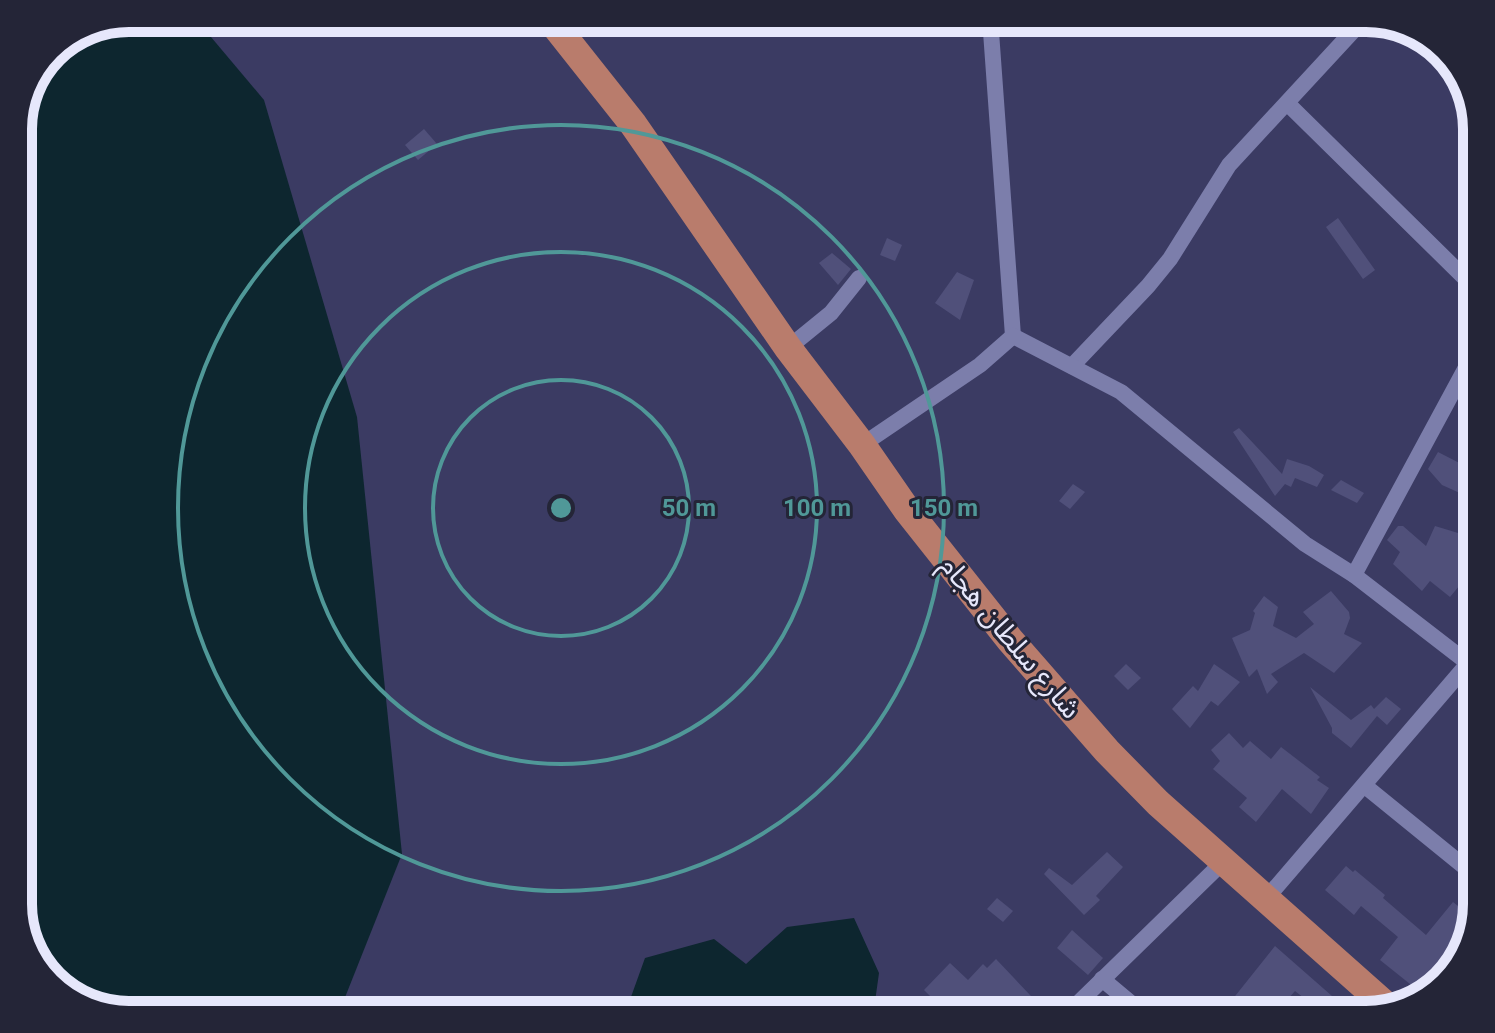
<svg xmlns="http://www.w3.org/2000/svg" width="1495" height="1033" font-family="Roboto,'Noto Sans Arabic',sans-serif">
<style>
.water{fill:#0d262f}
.building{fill:#50507a}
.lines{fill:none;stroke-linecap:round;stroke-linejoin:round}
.minor{stroke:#7c7eab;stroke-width:16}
.trunk{stroke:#b97c6c;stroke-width:28}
.ring{fill:none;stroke:#509898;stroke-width:4}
.labels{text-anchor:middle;stroke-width:6;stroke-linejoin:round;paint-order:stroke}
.street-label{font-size:28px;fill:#e6e7fb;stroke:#242537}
.rim{fill:none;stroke:#e6e7fb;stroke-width:10}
.centre{fill:#509898;stroke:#242537;stroke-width:4}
.ring-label{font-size:24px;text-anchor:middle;font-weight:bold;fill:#509898;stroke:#242537;stroke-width:6;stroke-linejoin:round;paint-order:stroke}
</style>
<rect width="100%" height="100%" fill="#3b3b63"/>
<g class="water">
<polygon points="129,18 195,18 264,100 357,417 402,854 338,1015 129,1015 67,996 33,959 18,911 18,122 51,50"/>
<polygon points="854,918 879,973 874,1009 844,998 822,1015 628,1015 627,1008 645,958 714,939 746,964 787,927"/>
</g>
<g class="building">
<polygon points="424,129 437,144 418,160 405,145"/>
<polygon points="1338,218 1375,270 1363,279 1326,227"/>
<polygon points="887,238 902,245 895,261 880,255"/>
<polygon points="832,253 851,269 838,285 819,263"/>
<polygon points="957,272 974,280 960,320 935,303"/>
<polygon points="1239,428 1282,474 1287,459 1309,466 1324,475 1317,487 1295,478 1291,487 1285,484 1275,496 1233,432"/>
<polygon points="1438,452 1477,472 1477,495 1473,494 1471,498 1442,485 1428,469"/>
<polygon points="1341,480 1364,493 1357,503 1331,490"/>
<polygon points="1073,484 1085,492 1070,509 1059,501"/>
<polygon points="1398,526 1403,526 1426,546 1435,526 1468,536 1466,544 1477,554 1469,564 1474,568 1450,597 1430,581 1422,591 1393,564 1400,552 1387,540"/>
<polygon points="1331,591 1349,612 1350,618 1344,634 1362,643 1334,673 1304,653 1271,674 1278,682 1267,694 1257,669 1249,677 1232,638 1250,630 1255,613 1253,611 1264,596 1278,607 1273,626 1296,638 1314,624 1303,612"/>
<polygon points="1126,664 1141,678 1128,690 1114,676"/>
<polygon points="1214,664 1240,682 1218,706 1211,701 1190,728 1172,709 1193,686 1198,691"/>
<polygon points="1310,687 1351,720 1371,705 1374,709 1386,697 1401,709 1387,725 1377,716 1351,748 1332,733 1332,728"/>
<polygon points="1229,733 1243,748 1250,741 1271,759 1281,747 1320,777 1317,780 1329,788 1311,814 1282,789 1256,822 1239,807 1247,798 1213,769 1220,761 1211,750"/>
<polygon points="1107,852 1123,867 1096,896 1100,900 1084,915 1044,874 1049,868 1072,885"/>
<polygon points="1346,866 1353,872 1355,870 1385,895 1383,898 1426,935 1453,902 1469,915 1459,928 1468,935 1459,963 1425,996 1380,960 1398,937 1361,906 1354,915 1325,890"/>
<polygon points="997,898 1013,911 1003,922 987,909"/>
<polygon points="1072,930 1103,958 1088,975 1057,948"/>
<polygon points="1275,946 1332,996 1319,1010 1295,991 1274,1015 1220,1015"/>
<polygon points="996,959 1049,1015 977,1015 971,1009 965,1015 935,1015 942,1008 924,990 950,963 968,980 983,964 987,968"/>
</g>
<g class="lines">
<g class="minor">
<polyline points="990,18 1013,336"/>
<polyline points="1287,103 1477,290"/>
<polyline points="788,348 831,313 859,278"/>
<polyline points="1072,366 1148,286 1170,259 1229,165 1365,18"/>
<polyline points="862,445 980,365 1013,336 1121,392 1305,544 1354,575 1477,670"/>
<polyline points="1354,575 1477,347"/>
<polyline points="1365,786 1477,877"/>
<polyline points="1265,900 1477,653"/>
<polyline points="1102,979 1145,1015"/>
<polyline points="1066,1015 1222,863"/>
</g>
<polyline class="trunk" points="549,18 633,124 788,348 862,445 907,510 1010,640 1107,751 1158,803 1390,1009"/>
</g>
<g class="ring">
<circle cx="561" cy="508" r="128"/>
<circle cx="561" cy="508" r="256"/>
<circle cx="561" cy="508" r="383"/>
</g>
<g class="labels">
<g class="street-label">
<text transform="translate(1011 637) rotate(50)" y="10">شارع سلطان هجام</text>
</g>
</g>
<path d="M0 0H1495V1033H0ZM129 32H1366A97 97 0 0 1 1463 129V904A97 97 0 0 1 1366 1001H129A97 97 0 0 1 32 904V129A97 97 0 0 1 129 32Z" fill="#242537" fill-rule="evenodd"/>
<path class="rim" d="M129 32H1366A97 97 0 0 1 1463 129V904A97 97 0 0 1 1366 1001H129A97 97 0 0 1 32 904V129A97 97 0 0 1 129 32Z"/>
<circle cx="561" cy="508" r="12" class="centre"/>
<g class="ring-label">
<text x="689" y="516">50 m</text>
<text x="817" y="516">100 m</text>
<text x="944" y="516">150 m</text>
</g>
</svg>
